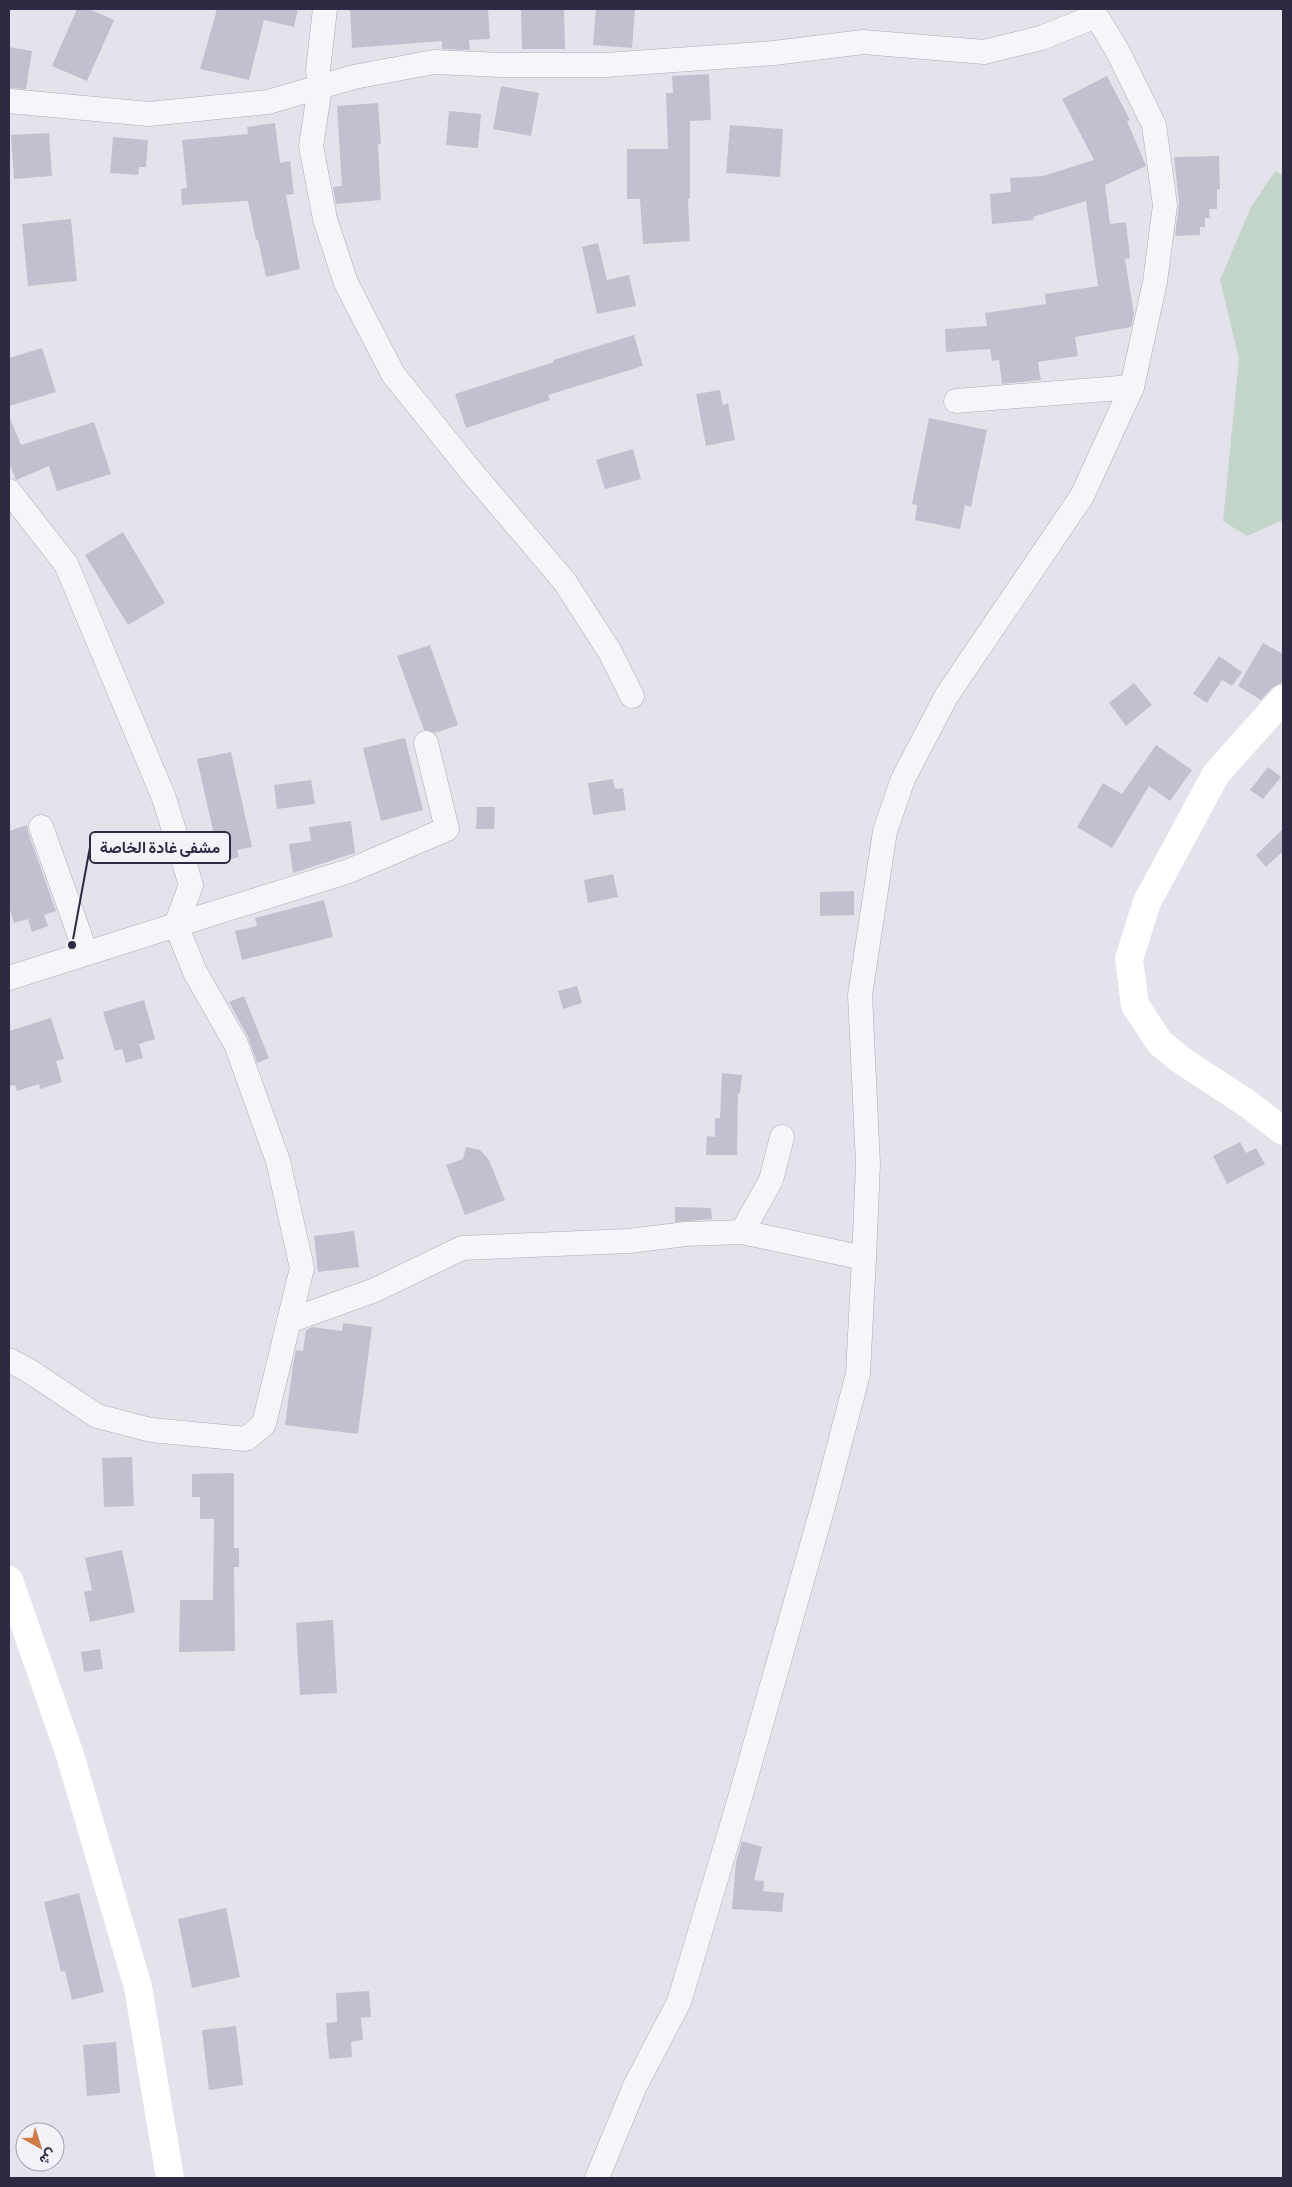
<svg xmlns="http://www.w3.org/2000/svg" width="1292" height="2187" font-family="'Alegreya Sans',Vazirmatn,sans-serif">
<style>
.green{fill:#c3d5c9}
.building{fill:#c2c0ce}
.lines{fill:none;stroke-linecap:round;stroke-linejoin:round}
.street-casing{stroke:#adacb9;stroke-width:25}
.street{stroke:#f6f5f9;stroke-width:24}
.secondary{stroke:#fff;stroke-width:28}
.leader{fill:none;stroke:#2e2a44;stroke-width:2}
.callout-dot{fill:#2e2a44;stroke:#f3f2f8;stroke-width:2}
.callout{fill:#f3f2f8;stroke:#2e2a44;stroke-width:2}
.callout-label{font-size:16px;text-anchor:middle;font-weight:bold;fill:#2e2a44}
</style>
<rect width="100%" height="100%" fill="#e4e3eb"/>
<polygon class="green" points="1275,171 1283,175 1283,520 1247,536 1223,521 1239,359 1220,280 1251,207"/>
<g class="building">
<polygon points="77,9 89,9 114,20 87,81 52,66"/>
<polygon points="217,9 298,9 294,27 264,20 249,80 200,69"/>
<polygon points="350,9 488,9 490,39 469,40 470,50 442,49 442,41 352,48"/>
<polygon points="521,9 564,9 565,49 522,49"/>
<polygon points="596,9 635,9 632,48 593,45"/>
<polygon points="9,47 32,51 26,89 9,88"/>
<polygon points="709,74 711,120 690,121 690,199 688,199 690,241 643,244 640,199 627,199 627,149 668,149 666,93 673,93 672,76"/>
<polygon points="1107,76 1130,120 1127,121 1146,166 1105,185 1110,224 1126,222 1130,258 1125,259 1134,314 1131,327 1075,337 1078,356 1038,362 1041,380 1002,384 999,360 992,361 990,349 946,352 945,329 987,326 985,313 1046,304 1045,294 1098,286 1086,201 1033,217 1034,220 992,224 990,194 1011,192 1010,178 1043,176 1094,160 1062,99"/>
<polygon points="501,86 539,93 531,136 493,129"/>
<polygon points="378,103 381,144 378,144 381,200 336,204 333,187 342,186 337,106"/>
<polygon points="449,111 481,114 478,148 446,145"/>
<polygon points="275,123 280,163 290,161 294,194 286,195 300,269 266,277 258,240 256,240 248,201 182,205 181,189 187,188 182,140 248,134 247,127"/>
<polygon points="730,125 783,129 780,177 726,173"/>
<polygon points="49,133 52,176 14,179 11,135"/>
<polygon points="113,137 148,140 146,167 139,167 138,175 110,173"/>
<polygon points="1219,156 1220,189 1217,189 1217,209 1209,209 1210,218 1205,218 1205,227 1200,227 1200,235 1175,236 1179,203 1174,157"/>
<polygon points="71,219 77,281 28,286 22,224"/>
<polygon points="598,243 607,280 629,275 636,306 597,314 582,247"/>
<polygon points="634,335 643,366 548,395 550,400 466,428 455,394 554,362 553,360"/>
<polygon points="42,348 56,392 9,406 9,358"/>
<polygon points="720,390 723,405 728,403 735,440 706,446 696,394"/>
<polygon points="9,416 21,445 94,422 111,474 57,491 49,466 16,480 9,462"/>
<polygon points="929,418 987,430 971,507 965,505 960,529 915,520 917,505 912,504"/>
<polygon points="633,449 641,479 605,489 596,460"/>
<polygon points="123,532 165,603 128,625 85,555"/>
<polygon points="1263,643 1283,654 1283,682 1272,688 1261,700 1238,686"/>
<polygon points="430,645 458,725 435,733 424,730 397,656"/>
<polygon points="1219,656 1242,672 1232,686 1222,680 1207,703 1193,694"/>
<polygon points="1134,683 1152,705 1126,726 1109,703"/>
<polygon points="405,738 423,810 381,821 363,748"/>
<polygon points="1156,745 1192,770 1170,801 1149,786 1112,848 1077,827 1103,783 1122,794"/>
<polygon points="231,752 252,847 237,850 239,857 220,862 197,759"/>
<polygon points="1268,767 1281,777 1263,799 1250,790"/>
<polygon points="613,779 615,789 623,788 626,810 593,815 588,783"/>
<polygon points="311,780 315,804 277,809 274,785"/>
<polygon points="477,807 495,807 494,829 476,829"/>
<polygon points="351,821 355,853 293,873 289,844 311,841 309,827"/>
<polygon points="27,825 28,832 56,911 44,915 48,926 32,932 28,919 14,923 9,907 9,831"/>
<polygon points="1283,829 1283,851 1266,867 1256,855"/>
<polygon points="613,874 618,897 588,903 584,880"/>
<polygon points="854,891 854,915 820,916 820,892"/>
<polygon points="324,900 333,937 242,960 235,931 257,926 255,918"/>
<polygon points="577,986 582,1003 563,1009 558,991"/>
<polygon points="244,996 269,1058 257,1063 248,1037 229,1002"/>
<polygon points="144,1000 155,1039 139,1044 143,1058 126,1063 122,1049 115,1051 103,1012"/>
<polygon points="51,1018 64,1059 56,1061 62,1082 40,1089 39,1084 17,1091 15,1085 9,1086 9,1031"/>
<polygon points="722,1073 742,1075 740,1093 738,1093 737,1155 706,1155 707,1136 715,1137 715,1118 720,1118"/>
<polygon points="1240,1142 1246,1153 1256,1148 1265,1164 1227,1184 1213,1156"/>
<polygon points="466,1147 480,1150 489,1160 505,1200 465,1215 446,1165 463,1159"/>
<polygon points="675,1207 711,1208 712,1219 675,1222"/>
<polygon points="354,1231 359,1267 318,1272 314,1236"/>
<polygon points="343,1323 372,1327 358,1434 285,1425 293,1364 296,1350 303,1351 306,1330 312,1327 342,1331"/>
<polygon points="132,1457 134,1506 104,1507 102,1458"/>
<polygon points="234,1473 234,1548 239,1548 239,1567 234,1567 235,1651 179,1652 180,1600 213,1600 214,1519 200,1519 200,1497 192,1497 192,1474"/>
<polygon points="122,1550 135,1612 90,1622 84,1592 92,1590 85,1558"/>
<polygon points="333,1620 337,1693 300,1695 296,1623"/>
<polygon points="100,1649 103,1669 84,1672 81,1652"/>
<polygon points="742,1841 762,1847 754,1880 764,1881 763,1891 784,1893 782,1912 732,1909 736,1862"/>
<polygon points="79,1893 104,1992 72,2000 65,1971 61,1972 44,1902"/>
<polygon points="226,1908 240,1977 192,1988 178,1919"/>
<polygon points="369,1991 371,2017 361,2018 363,2040 351,2042 352,2057 329,2059 326,2023 337,2022 336,1993"/>
<polygon points="236,2026 243,2085 209,2090 202,2030"/>
<polygon points="116,2042 120,2093 87,2096 83,2045"/>
</g>
<g class="lines">
<g class="street-casing">
<g id="street">
<polyline points="325,9 318,70 320,87 311,146 325,219 346,283 393,374 470,470 565,582 610,652 632,696"/>
<polyline points="9,101 149,114 268,102 354,77 434,62 501,65 605,65 774,53 863,42 984,52 1041,38 1096,16"/>
<polyline points="956,401 1132,387"/>
<polyline points="9,491 66,564 164,798 191,885 176,925 9,978"/>
<polyline points="41,827 86,953"/>
<polyline points="742,1232 771,1180 782,1137"/>
<polyline points="289,1321 375,1290 462,1248 629,1241 686,1234 742,1232 864,1258 868,1164 860,995 885,831 903,779 947,695 1082,496 1132,387 1155,282 1165,205 1154,125 1117,50 1092,9"/>
<polyline points="9,1360 31,1372 97,1416 151,1430 246,1439 264,1424 302,1268 278,1161 236,1044 195,972 176,925 349,871 447,829 426,743"/>
<polyline points="597,2178 635,2086 679,2002 736,1812 824,1503 858,1374 864,1258"/>
</g>
</g>
<use href="#street" class="street"/>
<g class="secondary">
<polyline points="1283,699 1216,774 1147,902 1129,959 1135,1005 1160,1043 1181,1060 1248,1104 1283,1131"/>
<polyline points="9,1580 70,1755 138,1987 170,2178"/>
</g>
</g>
<path class="leader" d="M72 945L90 847"/>
<circle class="callout-dot" cx="72" cy="945" r="5"/>
<rect class="callout" x="90" y="832" width="140" height="31" rx="5"/>
<g class="callout-label">
<text x="160" y="853">مشفى غادة الخاصة</text>
</g>
<rect width="1292" height="2187" fill="none" stroke="#2e2a44" stroke-width="20"/>
<g transform="translate(40 2147) rotate(141)"><circle r="24" fill="#f3f2f8" stroke="#a4a2b0"/>
<path d="M0-4L9 19L0 12L-9 19Z" fill="#d17c46"/>
<text y="-8" font-size="14" font-weight="bold" text-anchor="middle" fill="#2e2a44">ش</text>
</g>
</svg>
